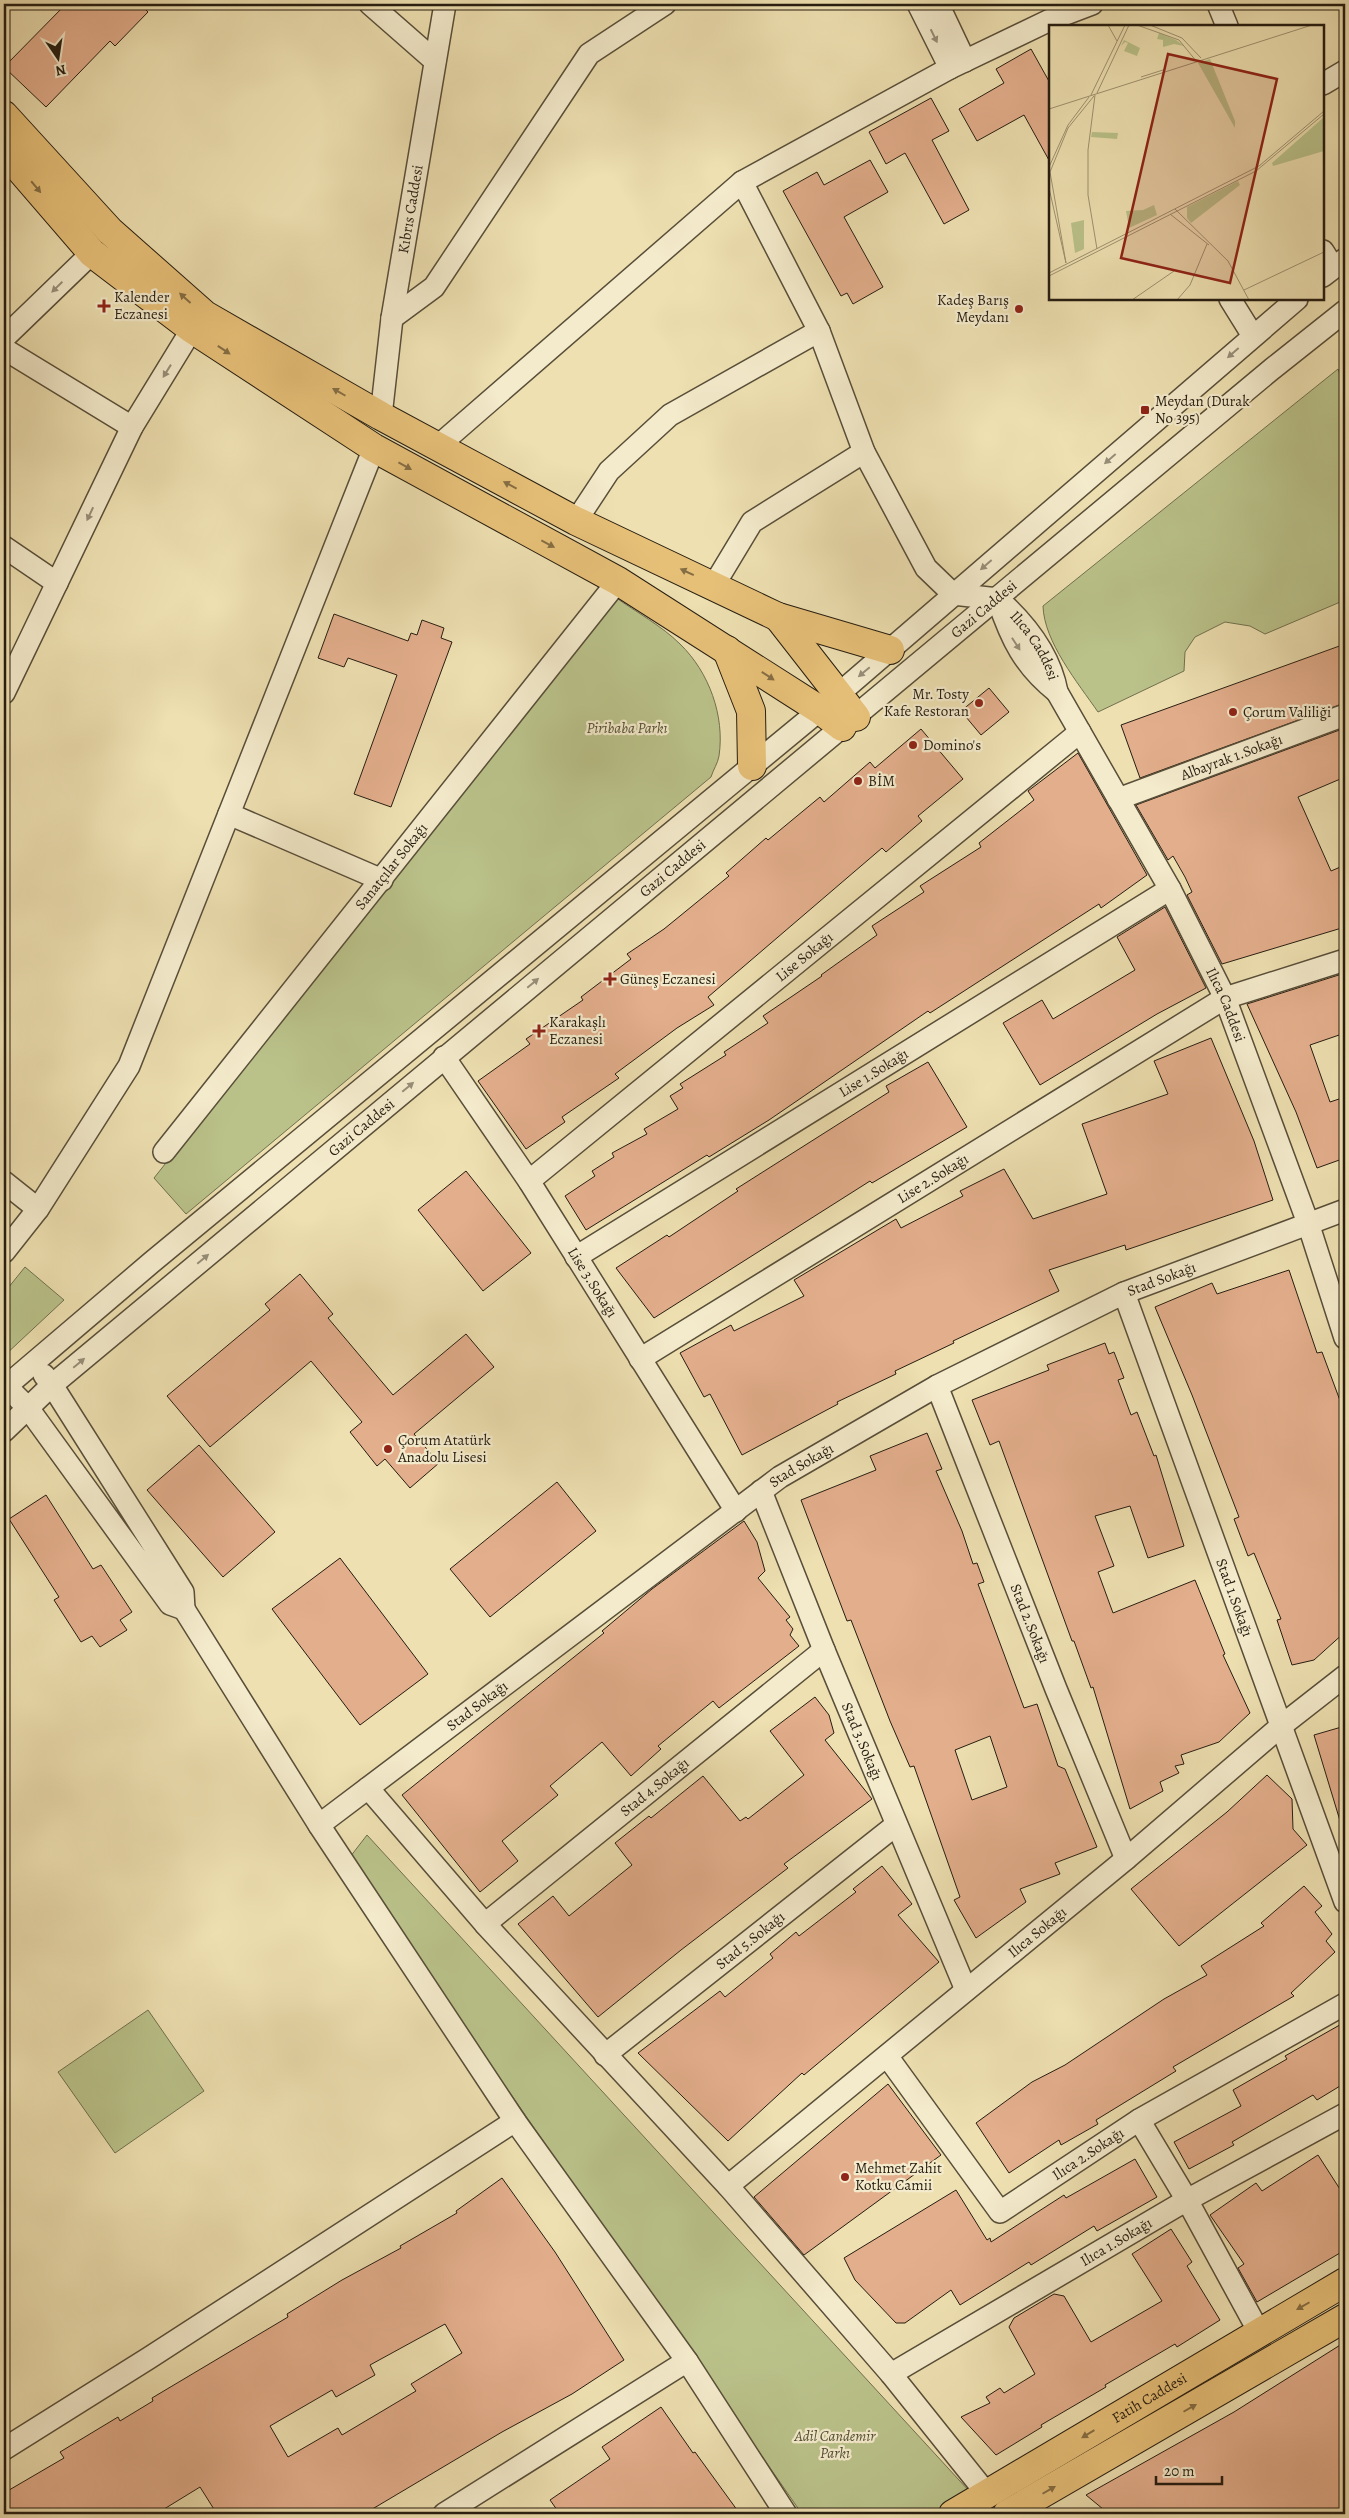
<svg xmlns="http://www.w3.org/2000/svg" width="1349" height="2518" font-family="Alegreya,serif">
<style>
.green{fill:#bac28a;stroke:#70704e}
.building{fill:#e3ae8c;stroke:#261d11;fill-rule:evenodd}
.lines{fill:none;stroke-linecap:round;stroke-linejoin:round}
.minor-casing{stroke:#584e39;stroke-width:24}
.major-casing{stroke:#261d11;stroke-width:30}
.minor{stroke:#f4ebcc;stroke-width:21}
.major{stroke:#e7c078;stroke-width:28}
.oneway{fill:#978e78}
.oneway2{fill:#866e44}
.poi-dot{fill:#8f2418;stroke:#f4ebcc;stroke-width:2}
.labels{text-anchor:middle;stroke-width:4.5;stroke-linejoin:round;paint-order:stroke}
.street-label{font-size:15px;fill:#261d11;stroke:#f4ebcc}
.poi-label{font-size:15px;fill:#261d11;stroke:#f4ebcc;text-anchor:start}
.park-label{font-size:15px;font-style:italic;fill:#524f35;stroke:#f4ebcc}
.inset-road{fill:none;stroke:#9e9271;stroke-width:1}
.view{fill:#8f2418;fill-opacity:0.15;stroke:#8f2418;stroke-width:2.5}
.inset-edge{fill:none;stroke:#261d11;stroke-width:2.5}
</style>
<rect width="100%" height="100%" fill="#eee0b1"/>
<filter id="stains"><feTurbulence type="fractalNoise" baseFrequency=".004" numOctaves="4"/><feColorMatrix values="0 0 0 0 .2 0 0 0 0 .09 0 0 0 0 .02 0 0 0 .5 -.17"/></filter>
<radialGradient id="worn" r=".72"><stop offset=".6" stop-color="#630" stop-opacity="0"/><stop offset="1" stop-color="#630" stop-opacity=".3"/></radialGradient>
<g class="green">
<path d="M1338,369L1345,388V600L1265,634L1250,626L1225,622L1195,637L1185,652L1184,671L1098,712C1078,683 1044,642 1043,606Z"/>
<path d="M615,597C636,612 662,626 680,644C709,672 725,716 719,756C718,763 713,770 711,777L186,1214L154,1178Z"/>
<polygon points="25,1267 64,1300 4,1356 4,1293"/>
<polygon points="367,1835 970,2492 933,2514 802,2514 385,1913 350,1857"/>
<polygon points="148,2010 204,2091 115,2153 58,2072"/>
</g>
<g class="building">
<polygon points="66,4 140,4 148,12 115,46 110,41 46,107 4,67"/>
<polygon points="1031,49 1050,83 1050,162 1024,115 977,141 959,109 1004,83 996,69"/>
<polygon points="931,98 949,131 932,140 969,210 944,224 905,153 886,164 869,132"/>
<polygon points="870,160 888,192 844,217 883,287 853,304 847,293 841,296 783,191 817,172 824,185"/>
<polygon points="334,614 408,641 411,633 417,635 422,620 444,628 441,638 452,642 391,807 354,794 397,675 348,658 344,667 318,658"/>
<polygon points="1345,644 1345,703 1140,778 1121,725"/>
<polygon points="989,688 1009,712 981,735 961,711"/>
<polygon points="1345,728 1345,777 1298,797 1331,871 1345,865 1345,927 1222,964 1187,895 1192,892 1185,877 1173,856 1168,860 1136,805"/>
<polygon points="921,729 963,779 918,816 922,821 886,852 882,848 708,997 714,1005 677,1028 615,1074 619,1078 562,1117 565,1122 526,1149 478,1081 530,1044 526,1039 583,1000 581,997 631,959 627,954 664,929 729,876 726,873 766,838 768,840 820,797 824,802 870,762 875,768"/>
<polygon points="1078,753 1147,875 1101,908 1099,904 930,1013 928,1011 769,1120 709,1157 707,1155 586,1230 565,1196 595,1176 592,1171 614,1157 612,1153 647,1134 644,1129 678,1109 670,1096 683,1088 680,1084 726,1055 724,1052 768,1023 763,1016 822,976 821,975 877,935 872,926 924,892 920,886 981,847 979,843 1034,800 1028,791"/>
<polygon points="1165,907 1206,988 1157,1014 1040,1085 1003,1023 1042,1000 1053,1019 1135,970 1117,937"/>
<polygon points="1345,973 1345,1033 1310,1045 1330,1102 1345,1097 1345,1158 1317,1168 1296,1112 1247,1004"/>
<polygon points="1211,1038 1254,1141 1273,1200 1126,1250 1125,1245 1049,1270 1059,1291 953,1341 954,1343 895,1371 896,1374 837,1402 838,1404 742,1455 710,1394 704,1397 680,1353 731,1325 734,1331 804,1296 794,1280 896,1219 901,1228 963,1196 960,1191 1004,1169 1033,1219 1107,1194 1082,1124 1168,1094 1154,1061"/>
<polygon points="928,1062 967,1127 872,1183 870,1181 654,1318 616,1268 667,1235 669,1237 738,1191 736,1189 889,1092 886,1086"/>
<polygon points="466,1171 531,1253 483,1291 418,1210"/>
<polygon points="1289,1270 1317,1353 1322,1352 1345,1414 1345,1632 1314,1660 1292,1665 1277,1620 1281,1619 1254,1553 1248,1556 1234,1519 1239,1517 1192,1395 1155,1307 1212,1283 1217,1294"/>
<polygon points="300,1274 333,1314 328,1318 393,1395 466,1334 494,1367 414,1434 439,1463 410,1488 385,1459 377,1466 350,1432 362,1422 311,1361 210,1447 167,1396 270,1310 265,1304"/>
<polygon points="1105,1343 1109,1354 1114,1352 1124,1378 1118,1380 1131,1415 1137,1412 1154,1456 1156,1455 1184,1546 1148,1558 1130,1506 1095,1516 1114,1566 1098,1572 1113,1613 1195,1580 1225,1654 1223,1655 1250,1713 1219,1742 1181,1755 1184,1764 1175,1766 1179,1773 1160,1782 1163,1791 1130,1809 1093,1687 1091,1688 1074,1641 1072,1641 999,1441 990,1445 972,1400 1049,1370 1047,1365"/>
<path d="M927,1433L942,1469L936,1471L962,1531L973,1564L977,1563L984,1582L978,1584L1024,1708L1037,1704L1058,1766L1065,1769L1097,1847L1055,1863L1060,1874L1020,1889L1026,1902L976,1938L954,1900L960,1897L914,1766L910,1767L890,1721L851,1620L847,1621L801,1500L876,1470L870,1456ZM990,1736L1007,1787L972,1800L955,1750Z"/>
<polygon points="199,1445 275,1532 223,1577 147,1490"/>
<polygon points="557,1482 596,1531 490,1617 450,1569"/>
<polygon points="46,1495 93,1569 101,1565 132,1612 120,1620 127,1630 100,1647 92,1636 81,1642 54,1600 59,1597 9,1519"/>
<polygon points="744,1521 757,1542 765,1571 758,1578 790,1617 786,1620 793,1629 790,1635 799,1646 719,1708 713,1701 658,1746 661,1749 631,1776 602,1742 550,1786 558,1795 502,1841 518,1861 480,1892 402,1795 604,1633 602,1631 652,1589"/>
<polygon points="340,1558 428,1674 360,1725 272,1609"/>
<polygon points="815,1697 829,1715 834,1733 825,1740 872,1799 784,1864 788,1868 681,1950 598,2017 518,1924 553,1896 569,1916 632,1865 615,1843 649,1816 651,1818 703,1776 740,1821 746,1817 748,1819 804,1775 770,1731"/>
<polygon points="1345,1726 1345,1823 1341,1824 1314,1735"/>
<polygon points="1267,1775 1292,1799 1293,1829 1307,1845 1179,1946 1131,1889 1227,1812"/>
<polygon points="882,1866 912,1904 898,1915 939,1962 804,2075 802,2073 728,2141 638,2053 720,1991 725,1997 773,1958 770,1954 796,1932 799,1936 856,1892 853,1889"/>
<polygon points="1304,1886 1322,1906 1315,1912 1332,1934 1326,1941 1335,1952 1291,1993 1294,1996 1173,2067 1176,2071 1096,2120 1098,2124 1061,2145 1059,2140 1009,2173 976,2123 1032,2082 1065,2065 1164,1999 1207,1975 1201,1966 1264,1926 1261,1923"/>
<polygon points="1345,2022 1345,2083 1317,2100 1313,2095 1232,2142 1234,2145 1189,2169 1174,2142 1241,2106 1233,2090 1287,2059 1285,2056"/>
<polygon points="888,2084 941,2155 804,2255 754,2197"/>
<polygon points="1318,2155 1345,2197 1345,2250 1257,2302 1238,2268 1244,2264 1210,2215 1256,2183 1262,2191"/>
<polygon points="1135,2159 1157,2197 1097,2231 1094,2226 1031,2265 1029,2262 960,2305 951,2290 905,2323 896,2323 855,2280 844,2258 956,2190 987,2240 990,2238 991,2242 1064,2195 1066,2198"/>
<path d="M502,2178L555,2252L624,2360L572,2394L502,2432L364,2514H217L200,2487L156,2514H4V2493L64,2458L60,2452L118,2417L120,2421L153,2401L152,2398L288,2317L287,2314L342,2280L401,2248L400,2246L457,2213L456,2211ZM445,2324L462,2353L411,2384L416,2391L342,2435L338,2428L288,2457L270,2426L332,2390L336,2397L375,2375L370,2365Z"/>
<polygon points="1171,2229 1192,2262 1187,2266 1220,2320 1177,2347 1175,2344 1105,2385 1106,2387 1041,2425 1042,2427 996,2455 961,2417 990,2403 986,2397 1000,2388 1004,2393 1035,2374 1009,2327 1014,2318 1054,2294 1064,2296 1091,2342 1162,2301 1132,2254"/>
<polygon points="1345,2342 1345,2514 1109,2514 1086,2495 1234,2412"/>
<polygon points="661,2407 693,2453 695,2452 740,2514 560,2514 550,2500 610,2459 602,2447"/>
</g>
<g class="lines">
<g class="minor-casing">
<g id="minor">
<polyline points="370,4 435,61"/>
<polyline points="918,4 950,68"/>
<polyline points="938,4 965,61"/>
<polyline points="1218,4 1227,26"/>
<polyline points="1323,84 1345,71"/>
<polyline points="742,182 819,331 864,452 926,568 953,594 998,599"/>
<polyline points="1323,251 1333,267"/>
<polyline points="1323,276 1345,259"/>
<polyline points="1230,299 1253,336"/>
<polyline points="392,318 434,287 589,54 665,4"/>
<polyline points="4,338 92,253"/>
<polyline points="4,349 132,427"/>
<path id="s1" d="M381,416L392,318L445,4"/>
<polyline points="438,446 742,182 950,68 1050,20 1092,4"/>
<polyline points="576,521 609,471 670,415 819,331"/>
<polyline points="4,547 57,583"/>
<polyline points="714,585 752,522 864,452"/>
<path id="s2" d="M998,599C1026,624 1050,654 1057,692L1170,889L1225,998L1308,1223L1345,1338"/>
<path d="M998,600C1011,639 1024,666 1057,692"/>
<polyline points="4,693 132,427 192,329"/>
<path id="s3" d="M1118,799L1345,715"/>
<polyline points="229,814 382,880"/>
<path id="s4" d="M444,1057L529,1181L736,1511"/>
<path id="s5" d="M164,1152L618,581"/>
<path id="s6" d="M529,1181L1080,732"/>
<polyline points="4,1182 38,1209"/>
<polyline points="4,1252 38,1209 129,1066 374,448"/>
<path id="s7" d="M576,1257L1170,889"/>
<path id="s8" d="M1124,1293L1345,1902"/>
<path id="s9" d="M640,1359L1225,998L1345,960"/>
<polyline points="6,1386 28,1408 170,1604 184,1609 183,1592 52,1385 44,1375"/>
<path id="s10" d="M937,1386L1056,1689L1126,1859"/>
<polyline points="4,1388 152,1262 820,710 1297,299"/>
<path id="s11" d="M4,1431L52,1385L1272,369L1345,311"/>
<path id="s12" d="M761,1491L824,1650L966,1990"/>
<polyline points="184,1609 319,1825 515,2121 687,2361 786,2514"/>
<polyline points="368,1788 485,1924 728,2186 891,2374 987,2494"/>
<path id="s13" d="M319,1825L780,1477L937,1386L1124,1293L1345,1210"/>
<path id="s14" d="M485,1924L824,1650"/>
<path id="s15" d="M605,2055L896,1825"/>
<path id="s16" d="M887,2056L1000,2212L1139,2120L1345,2004"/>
<polyline points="1139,2120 1187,2200 1259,2332"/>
<path id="s17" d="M728,2186L1126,1859L1281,1726L1345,1676"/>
<path id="s18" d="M891,2374L1187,2200L1345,2114"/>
<polyline points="4,2449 149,2358 515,2121"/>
<polyline points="444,2514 687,2361"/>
</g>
</g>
<g class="major-casing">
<g id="major">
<polyline points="4,115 110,231 205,315 381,416 576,521 778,617 890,650"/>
<polyline points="4,151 92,253 192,329 374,448 618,581 820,710 842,727"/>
<polyline points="778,617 856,717"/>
<polyline points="727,650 751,711 752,766"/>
<path id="s19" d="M953,2514L1345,2282"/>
<polyline points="1007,2514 1345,2318"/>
</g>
</g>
<use href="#minor" class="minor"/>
<use href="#major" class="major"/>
</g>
<defs><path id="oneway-solid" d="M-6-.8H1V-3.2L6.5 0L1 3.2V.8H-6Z" transform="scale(1.25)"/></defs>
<g class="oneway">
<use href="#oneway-solid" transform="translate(934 36) rotate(64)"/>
<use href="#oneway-solid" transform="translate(57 287) rotate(136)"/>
<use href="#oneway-solid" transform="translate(1233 353) rotate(139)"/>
<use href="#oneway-solid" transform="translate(167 371) rotate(122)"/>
<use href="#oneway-solid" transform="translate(1110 459) rotate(139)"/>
<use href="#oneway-solid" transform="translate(90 514) rotate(115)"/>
<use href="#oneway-solid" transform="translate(986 565) rotate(139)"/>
<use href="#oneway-solid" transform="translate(1016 644) rotate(57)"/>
<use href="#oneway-solid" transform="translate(864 672) rotate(140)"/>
<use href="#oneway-solid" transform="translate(533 983) rotate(-40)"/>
<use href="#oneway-solid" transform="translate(408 1087) rotate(-40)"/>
<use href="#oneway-solid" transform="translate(203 1259) rotate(-40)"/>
<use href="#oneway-solid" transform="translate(79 1363) rotate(-40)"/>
</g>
<g class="oneway2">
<use href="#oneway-solid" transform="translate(36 187) rotate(50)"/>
<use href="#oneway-solid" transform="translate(185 298) rotate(-138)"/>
<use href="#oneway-solid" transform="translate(224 350) rotate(34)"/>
<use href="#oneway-solid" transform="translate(339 392) rotate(-150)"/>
<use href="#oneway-solid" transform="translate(405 466) rotate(29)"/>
<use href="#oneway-solid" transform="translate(510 485) rotate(-152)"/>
<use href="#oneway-solid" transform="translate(548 544) rotate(28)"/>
<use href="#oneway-solid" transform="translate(687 572) rotate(-155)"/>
<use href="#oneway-solid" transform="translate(768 676) rotate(33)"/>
<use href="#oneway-solid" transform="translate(1303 2306) rotate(150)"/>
<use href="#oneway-solid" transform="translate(1190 2408) rotate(-30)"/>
<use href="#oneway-solid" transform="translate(1088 2434) rotate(149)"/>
<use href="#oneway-solid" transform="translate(1049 2490) rotate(-30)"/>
</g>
<g class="poi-dot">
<path d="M101.5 298.5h5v5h5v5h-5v5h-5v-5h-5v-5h5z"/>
<circle cx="1019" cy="309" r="5"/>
<rect x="1140" y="405" width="10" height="10" rx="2.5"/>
<circle cx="979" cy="703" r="5"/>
<circle cx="1233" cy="712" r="5"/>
<circle cx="913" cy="745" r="5"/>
<circle cx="858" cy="781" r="5"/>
<path d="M607.5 971.5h5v5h5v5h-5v5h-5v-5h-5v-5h5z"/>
<path d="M536.5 1023.5h5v5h5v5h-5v5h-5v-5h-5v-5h5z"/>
<circle cx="388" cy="1449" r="5"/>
<circle cx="845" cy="2177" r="5"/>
</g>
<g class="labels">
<g class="street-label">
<text dy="5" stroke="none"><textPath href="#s1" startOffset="209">Kıbrıs Caddesi</textPath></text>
<text dy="5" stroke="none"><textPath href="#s11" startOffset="1279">Gazi Caddesi</textPath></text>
<text dy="5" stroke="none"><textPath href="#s2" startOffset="60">Ilıca Caddesi</textPath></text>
<text dy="5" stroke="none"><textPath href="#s3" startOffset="121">Albayrak 1.Sokağı</textPath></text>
<text dy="5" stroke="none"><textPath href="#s5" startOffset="365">Sanatçılar Sokağı</textPath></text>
<text dy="5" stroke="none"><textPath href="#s11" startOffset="874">Gazi Caddesi</textPath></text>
<text dy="5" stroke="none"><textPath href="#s6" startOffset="355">Lise Sokağı</textPath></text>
<text dy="5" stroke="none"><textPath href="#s2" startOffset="468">Ilıca Caddesi</textPath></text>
<text dy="5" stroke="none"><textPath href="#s7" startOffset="350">Lise 1.Sokağı</textPath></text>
<text dy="5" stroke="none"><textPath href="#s11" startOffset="469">Gazi Caddesi</textPath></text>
<text dy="5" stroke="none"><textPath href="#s9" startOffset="344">Lise 2.Sokağı</textPath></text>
<text dy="5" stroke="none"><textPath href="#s13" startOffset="1008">Stad Sokağı</textPath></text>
<text dy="5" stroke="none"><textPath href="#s4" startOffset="270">Lise 3.Sokağı</textPath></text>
<text dy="5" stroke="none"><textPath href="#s13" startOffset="602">Stad Sokağı</textPath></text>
<text dy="5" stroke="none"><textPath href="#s8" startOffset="324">Stad 1.Sokağı</textPath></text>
<text dy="5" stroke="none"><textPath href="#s10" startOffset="255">Stad 2.Sokağı</textPath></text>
<text dy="5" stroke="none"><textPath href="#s13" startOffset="198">Stad Sokağı</textPath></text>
<text dy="5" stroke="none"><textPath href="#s12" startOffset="270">Stad 3.Sokağı</textPath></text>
<text dy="5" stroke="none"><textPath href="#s14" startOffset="218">Stad 4.Sokağı</textPath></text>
<text dy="5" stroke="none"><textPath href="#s17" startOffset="400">Ilıca Sokağı</textPath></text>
<text dy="5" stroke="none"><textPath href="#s15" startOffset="185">Stad 5.Sokağı</textPath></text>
<text dy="5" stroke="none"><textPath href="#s16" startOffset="298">Ilıca 2.Sokağı</textPath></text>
<text dy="5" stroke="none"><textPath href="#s18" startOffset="261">Ilıca 1.Sokağı</textPath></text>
<text dy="5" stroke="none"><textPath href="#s19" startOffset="228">Fatih Caddesi</textPath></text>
</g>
<g class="poi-label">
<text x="114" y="302">Kalender<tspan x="114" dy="17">Eczanesi</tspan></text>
<text x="1009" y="305" text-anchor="end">Kadeş Barış<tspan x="1009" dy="17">Meydanı</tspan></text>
<text x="1155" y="406">Meydan (Durak<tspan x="1155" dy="17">No 395)</tspan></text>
<text x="969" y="699" text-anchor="end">Mr. Tosty<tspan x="969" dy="17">Kafe Restoran</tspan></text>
<text x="1243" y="717">Çorum Valiliği</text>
<text x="923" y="750">Domino's</text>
<text x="868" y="786">BİM</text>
<text x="620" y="984">Güneş Eczanesi</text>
<text x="549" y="1027">Karakaşlı<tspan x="549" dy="17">Eczanesi</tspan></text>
<text x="398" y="1445">Çorum Atatürk<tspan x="398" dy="17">Anadolu Lisesi</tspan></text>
<text x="855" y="2173">Mehmet Zahit<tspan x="855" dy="17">Kotku Camii</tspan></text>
</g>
<g class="park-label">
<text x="627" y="733">Piribaba Parkı</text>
<text x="835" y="2441">Adil Candemir<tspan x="835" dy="17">Parkı</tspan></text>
</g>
</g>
<g transform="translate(1049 25)">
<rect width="275" height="275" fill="#eee0b1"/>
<path d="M110,8L127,15L135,21L125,19L114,22V15L108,14ZM75,15L91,23L88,31L75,26L79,18L76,17L72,21ZM161,34L186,96V103L149,38ZM275,92V126L224,141L223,138ZM43,107L69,108L68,114L42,112ZM189,156L191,160L142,198L138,193V182ZM105,180L108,190L80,203L77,186L94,185ZM35,195V224L26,228L22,198Z" fill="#bac28a"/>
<path class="inset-road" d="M59,0L68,16M88,0L130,15L148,37M101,0L133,13L152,33M92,52L114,45M48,68L80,0M42,70L76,0M46,70L39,125V170L48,224M0,84L263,0M0,142L19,100L40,72M0,163L17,238L1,147L19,103L45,71M126,184L179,236L200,275M121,189L160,220M0,248L210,141L275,86M0,251L207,146L275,89M195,265L275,227M83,275L125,246M128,275L141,260L158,219"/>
<path class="view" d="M119,29L228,54L181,258L72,233Z"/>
<rect width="275" height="275" class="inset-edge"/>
</g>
<rect width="1349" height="2518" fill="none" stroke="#eee0b1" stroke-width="20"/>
<rect x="5" y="5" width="1339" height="2508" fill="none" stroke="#261d11" stroke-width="2.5"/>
<rect x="10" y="10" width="1329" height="2498" fill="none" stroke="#261d11"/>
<g transform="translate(58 58) rotate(167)" stroke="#f4ebcc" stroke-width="4" paint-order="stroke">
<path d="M0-4L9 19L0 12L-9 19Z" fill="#261d11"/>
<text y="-8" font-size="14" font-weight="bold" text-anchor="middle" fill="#261d11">N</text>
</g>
<path d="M1156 2476v8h66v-8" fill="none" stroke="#261d11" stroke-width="2.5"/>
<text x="1164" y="2476" font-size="15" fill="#261d11" stroke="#f4ebcc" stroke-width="4" paint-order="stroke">20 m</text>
<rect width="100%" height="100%" filter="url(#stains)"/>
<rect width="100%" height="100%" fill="url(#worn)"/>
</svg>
